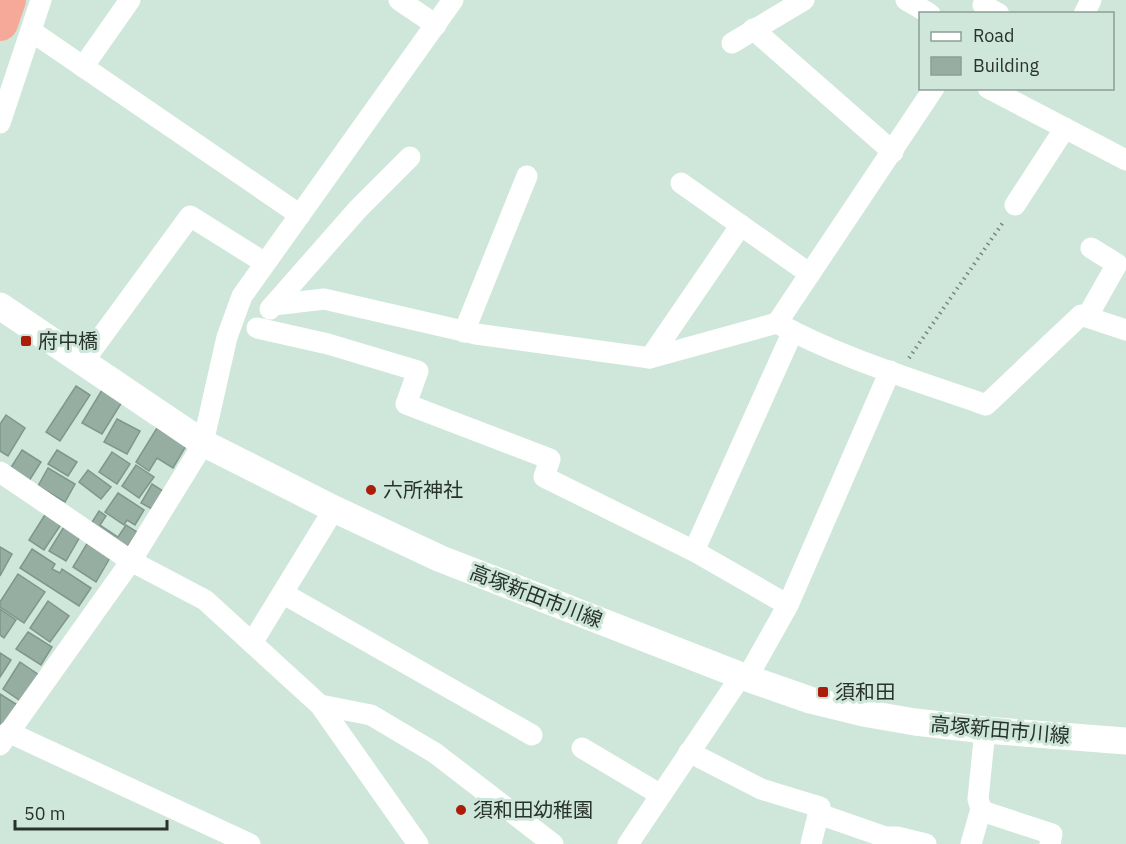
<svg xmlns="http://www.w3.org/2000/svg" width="1126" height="844" font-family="'IBM Plex Sans','Noto Sans JP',sans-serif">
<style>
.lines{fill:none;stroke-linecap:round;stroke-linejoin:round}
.river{stroke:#f6a899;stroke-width:36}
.building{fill:#96aea2;stroke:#7f968b;stroke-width:1.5}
.path{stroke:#77877f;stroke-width:4;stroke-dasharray:1.5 4.5;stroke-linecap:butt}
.minor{stroke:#fff;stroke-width:21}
.major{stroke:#fff;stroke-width:27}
.poi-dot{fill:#ac1c0b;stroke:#cee7da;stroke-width:2}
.labels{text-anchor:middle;stroke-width:6;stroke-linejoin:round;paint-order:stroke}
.poi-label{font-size:20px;fill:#29322d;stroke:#cee7da;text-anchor:start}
.street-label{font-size:20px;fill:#29322d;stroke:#cee7da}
</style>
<rect width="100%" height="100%" fill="#cee7da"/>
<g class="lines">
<polyline class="river" points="0,23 8,0"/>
</g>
<g class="building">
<polygon points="76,386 90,395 60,441 46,432"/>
<polygon points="102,390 122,402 102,434 82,423"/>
<polygon points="6,415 25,428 8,456 0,451 0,424"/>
<polygon points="117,419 140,431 127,454 104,442"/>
<polygon points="157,428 186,446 173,468 157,458 149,471 136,462"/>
<polygon points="22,450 41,462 29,481 10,469"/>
<polygon points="57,450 77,462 68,476 48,464"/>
<polygon points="112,452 130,464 117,484 99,472"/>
<polygon points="136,465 154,477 139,498 122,486"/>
<polygon points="48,468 75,484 65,502 38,486"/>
<polygon points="88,470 111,487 101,499 79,482"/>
<polygon points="152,484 163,491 152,509 141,503"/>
<polygon points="118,493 144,510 135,525 127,520 124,525 105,512"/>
<polygon points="48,510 64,520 44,550 29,540"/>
<polygon points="99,511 106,516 100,525 118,537 126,525 137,532 125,551 89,527"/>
<polygon points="65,525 81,535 66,561 49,551"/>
<polygon points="88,542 111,556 96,582 73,567"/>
<polygon points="0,547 12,554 0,576"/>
<polygon points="32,549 55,564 52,569 60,573 62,569 91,588 79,606 20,568"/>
<polygon points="18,574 45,592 24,623 0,607 0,602"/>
<polygon points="48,601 69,616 50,642 30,628"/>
<polygon points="0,609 16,620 4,638 0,635"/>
<polygon points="28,632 52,647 41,665 16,649"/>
<polygon points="0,653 11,660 0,677"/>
<polygon points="20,662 39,675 22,702 3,689"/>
<polygon points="0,694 19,706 0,736"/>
</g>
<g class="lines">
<polyline class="path" points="909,358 1004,221"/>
<g class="minor">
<polyline points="399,0 436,25"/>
<polyline points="906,0 930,14"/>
<polyline points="983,5 999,14"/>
<polyline points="1084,14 1091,0"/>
<polyline points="753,29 893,152"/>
<polyline points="31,31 300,215"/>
<polyline points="732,43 804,0"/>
<polyline points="83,67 130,0"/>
<polyline points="988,88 1126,160"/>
<polyline points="0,123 41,0"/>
<polyline points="681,183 810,274"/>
<polyline points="1015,205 1065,128"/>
<path d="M274,305L324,299L476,334L650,358L777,323C840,358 918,381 986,405L1081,315L1126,330"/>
<polyline points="270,309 358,209 410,157"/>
<polyline points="1087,317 1117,264 1091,248"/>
<polyline points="777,323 934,88"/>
<polyline points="257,328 328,344 418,371 406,404 550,459 544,477 694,551 788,605"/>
<polyline points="464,332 527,176"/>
<polyline points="650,358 741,225"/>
<polyline points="83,362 190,216 265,263"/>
<polyline points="0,472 131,561 205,600 320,705 418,844"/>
<polyline points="694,551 793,331"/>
<polyline points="284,594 532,735"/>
<polyline points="252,643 334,509"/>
<polyline points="747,678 788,605 890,371"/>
<polyline points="320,705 371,715 435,753 553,844"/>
<polyline points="985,730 978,799 981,809 988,813 1052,834 1050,844"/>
<polyline points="8,732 250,844"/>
<polyline points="0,745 131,561 197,454 203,443 227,337 242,296 453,0"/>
<polyline points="582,748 661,795"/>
<polyline points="689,752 761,789 820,807 811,844"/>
<polyline points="819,814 885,837 897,837 926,844"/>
<polyline points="628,844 741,676"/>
<polyline points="971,844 981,809"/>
</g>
<polyline class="major" points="0,306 203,443 334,509 441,559 747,678 810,700 863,713 915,722 985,730 1126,741"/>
</g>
<g class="poi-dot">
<rect x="20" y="335" width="12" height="12" rx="3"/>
<circle cx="371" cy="490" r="6"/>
<rect x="817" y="686" width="12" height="12" rx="3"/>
<circle cx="461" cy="810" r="6"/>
</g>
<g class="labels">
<g class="poi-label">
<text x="38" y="348">府中橋</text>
<text x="383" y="497">六所神社</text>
<text x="835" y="699">須和田</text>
<text x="473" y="817">須和田幼稚園</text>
</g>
<g class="street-label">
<text transform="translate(536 596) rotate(21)" y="7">高塚新田市川線</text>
<text transform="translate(1000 730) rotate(5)" y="7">高塚新田市川線</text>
</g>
</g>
<rect x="919" y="12" width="195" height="78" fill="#cee7da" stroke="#8c9f95" stroke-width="1.5"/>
<rect x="931" y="32" width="30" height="9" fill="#ffffff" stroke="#8c9f95" stroke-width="1.5"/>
<text x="973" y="42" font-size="18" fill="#29322d">Road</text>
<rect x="931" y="57" width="30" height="18" fill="#96aea2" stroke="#8c9f95" stroke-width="1.5"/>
<text x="973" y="72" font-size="18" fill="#29322d">Building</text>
<path d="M15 820v9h152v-9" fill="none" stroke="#29322d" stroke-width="3"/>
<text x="24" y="820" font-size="18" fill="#29322d" stroke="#cee7da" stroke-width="4.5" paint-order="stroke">50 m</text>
</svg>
